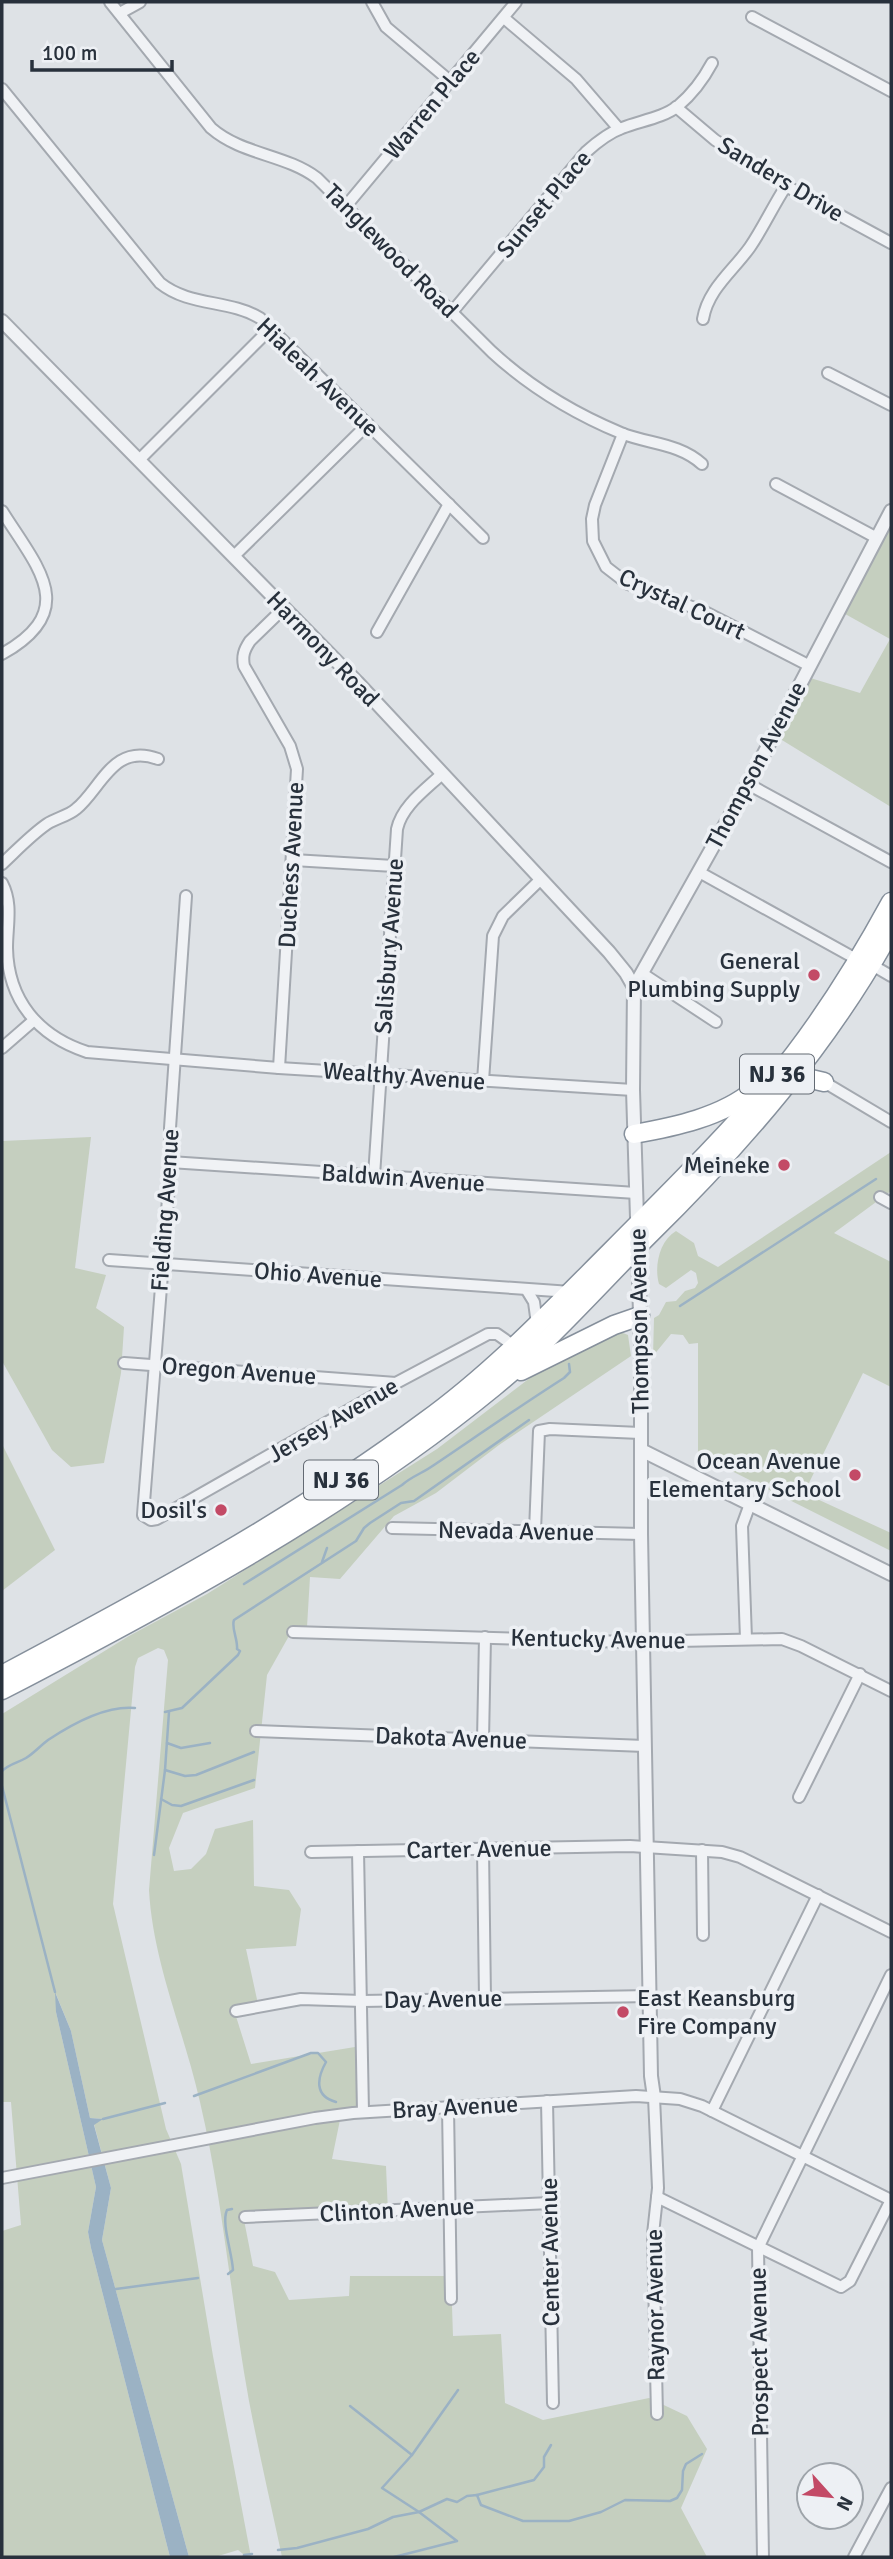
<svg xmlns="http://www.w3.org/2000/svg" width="893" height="2559" font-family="Signika,sans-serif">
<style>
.green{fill:#c5cfbf}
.water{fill:#9bb2c4}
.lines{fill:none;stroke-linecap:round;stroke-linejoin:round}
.stream{stroke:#9bb2c4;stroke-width:2.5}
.minor-casing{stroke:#a4a9b0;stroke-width:14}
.tertiary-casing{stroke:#a4a9b0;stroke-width:16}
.trunk-casing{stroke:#86909c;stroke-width:21}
.minor{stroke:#f0f2f5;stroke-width:10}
.tertiary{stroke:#f0f2f5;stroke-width:12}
.trunk{stroke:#fff;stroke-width:18}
.poi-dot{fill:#c34a66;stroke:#edf0f4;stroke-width:2.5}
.labels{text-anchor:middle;stroke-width:7;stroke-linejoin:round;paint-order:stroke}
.shield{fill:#edf0f4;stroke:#636a73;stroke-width:2}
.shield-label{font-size:23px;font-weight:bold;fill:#28313c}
.street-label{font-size:24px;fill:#28313c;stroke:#edf0f4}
.poi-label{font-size:24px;fill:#28313c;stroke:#edf0f4;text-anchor:end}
</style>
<rect width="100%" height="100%" fill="#dee2e6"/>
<g class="green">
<polygon points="891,509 891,807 777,737 807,677 860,693 890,639 838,610"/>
<polygon points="91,1137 75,1268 106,1275 96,1308 124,1327 121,1373 104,1463 71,1467 52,1450 2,1361 2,1141"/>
<path d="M891,1152V1191L834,1233L891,1262V1387L863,1373L804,1493L891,1533V1551L698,1454V1343L689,1344L683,1335L671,1334L653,1356L654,1318L659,1315L666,1302L676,1301L685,1291L695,1288L698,1283L696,1273L691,1270L666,1288L659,1284C654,1267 659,1241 676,1231L694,1243L698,1256L718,1267Z"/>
<path d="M618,1331L628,1335L631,1356L499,1445L436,1493L394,1516L340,1579L310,1577L307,1627H294L267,1675L255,1788L183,1813L169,1848L174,1871L191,1869L206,1854L215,1829L253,1820L254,1886L289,1890L301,1909L296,1946L246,1949L258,2004L234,2010L251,2064L361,2046L364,2114L341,2115L332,2159L386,2166L388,2213L244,2220L253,2266L275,2272L289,2300L349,2296L350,2276H451L453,2336L501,2334L505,2403L543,2420L649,2398L687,2416L707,2449L681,2508L707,2557H282C271,2505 259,2453 249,2401C231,2302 223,2200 200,2102C184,2031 153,1963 149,1890L168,1660L164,1650L158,1648L138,1658L135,1667L113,1904L166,2129L181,2164L213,2356L251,2557H242L243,2554L238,2550L215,2557H189L102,2240L111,2188L94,2124L102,2119L90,2118L71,2031L56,1994V2012L96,2187L88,2232L91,2248L170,2557H2V2231L21,2225L11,2102H2V1714L129,1636L207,1594L437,1449L539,1371Z"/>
<polygon points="2,1444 55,1550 2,1591"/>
</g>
<polygon class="water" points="55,1992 71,2031 90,2118 103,2119 94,2125 111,2188 102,2240 189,2557 170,2557 91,2248 88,2232 96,2187 56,2012"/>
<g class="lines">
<g class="stream">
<polyline points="680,1306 876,1179"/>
<polyline points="322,1562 327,1548"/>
<path d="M244,1584L402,1485C412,1476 423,1473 434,1465C477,1436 520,1406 564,1378L570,1372L569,1364"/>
<path d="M165,1712L182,1708L238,1655L240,1651L237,1649C238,1639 231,1628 234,1620L356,1541L364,1528L370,1523L401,1503L414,1501L529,1420"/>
<polyline points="167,1743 181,1748 210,1743"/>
<polyline points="165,1770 185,1776 196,1775 254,1752"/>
<path d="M2,1771C9,1764 17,1763 26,1758C34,1753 40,1746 48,1740C72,1724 105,1705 135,1708"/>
<polyline points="2,1786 55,1992"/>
<polyline points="161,1799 172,1805 181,1806 254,1780"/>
<polyline points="154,1855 165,1770 169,1712"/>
<path d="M194,2096L311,2053H318L326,2062C317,2078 314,2096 336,2102"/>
<polyline points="103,2119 165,2103"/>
<path d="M228,2274L233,2270C232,2252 221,2223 227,2210L232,2209"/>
<polyline points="116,2289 198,2278"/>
<polyline points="350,2406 412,2455"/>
<polyline points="477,2495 534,2480 544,2467 544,2457 551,2445"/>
<polyline points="278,2550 297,2548 368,2529 393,2517 419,2512 447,2499 457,2502 467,2496 477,2495 481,2505 523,2521 569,2521 601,2512 625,2500 670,2501 677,2498 682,2490 683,2471 686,2464 702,2454"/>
<polyline points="244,2555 252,2554"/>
<polyline points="394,2557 457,2541 419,2512 382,2488 412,2455 458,2390"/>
</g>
<g class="minor-casing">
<g id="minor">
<path d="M110,2L211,128C242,155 285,154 317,178L492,352C530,387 573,413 621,433C648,444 679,443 702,464"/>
<polyline points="372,2 386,27 450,81"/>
<polyline points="120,13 140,2"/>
<polyline points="752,17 891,91"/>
<polyline points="504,18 576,79 619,129"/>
<path d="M2,89L160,283C190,307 228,299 260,318L483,538"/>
<polyline points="676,107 715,140 786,186 891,243"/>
<polyline points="346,206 516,2"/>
<path d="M452,312L586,152C596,143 608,133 622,128C639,121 663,118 678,106C691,95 704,78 712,63"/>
<path d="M703,319C708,289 733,271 750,247C763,228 773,206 786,186"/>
<polyline points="828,373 891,405"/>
<polyline points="623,434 595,505 592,519 593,541 606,567 628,584 703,611 810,666"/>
<polyline points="139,460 271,328"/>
<polyline points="776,484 877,538"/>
<path d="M2,511C37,567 81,610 2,654"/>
<polyline points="234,556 368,424"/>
<polyline points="377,632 449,504"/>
<polyline points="748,784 891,862"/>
<polyline points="293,860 394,866"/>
<path d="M2,864C16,851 31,835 47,824C56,818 68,816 76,809C101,789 113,742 158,759"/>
<polyline points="699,872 858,960"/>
<path d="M2,883C13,904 7,925 7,948C8,1000 38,1036 87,1052L279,1068L633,1090"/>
<polyline points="186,896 170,1128 170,1173 143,1515 151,1520 157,1519 396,1383 488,1334 497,1334 514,1346"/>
<polyline points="872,965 891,976"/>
<polyline points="643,974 716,1022"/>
<polyline points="2,1048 33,1021"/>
<path d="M279,1068L297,769L290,746L244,666C242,656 244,650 250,641L284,608"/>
<polyline points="483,1081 493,936 503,916 541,879"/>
<polyline points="824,1082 891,1122"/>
<polyline points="170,1162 636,1193"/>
<path d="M374,1176L397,829C402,806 425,790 442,774"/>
<polyline points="880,1197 891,1203"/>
<polyline points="109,1260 571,1292"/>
<polyline points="526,1289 534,1302 537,1324"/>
<polyline points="124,1363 396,1383"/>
<polyline points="392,1528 641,1534"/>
<polyline points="535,1531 539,1431 550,1429 640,1433"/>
<polyline points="293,1632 628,1642 782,1639 801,1646 891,1691"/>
<polyline points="746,1639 742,1526 750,1504"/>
<polyline points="256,1731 645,1746"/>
<polyline points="483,1740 485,1637"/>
<polyline points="799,1797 860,1674"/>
<polyline points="483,1849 485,1999"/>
<polyline points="702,1850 703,1935"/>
<polyline points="358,1851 363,2112"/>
<polyline points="311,1852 630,1846 722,1852 740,1857 891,1932"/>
<polyline points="236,2011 301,1999 362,2001 650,1996"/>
<polyline points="654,2097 658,2188 653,2234 657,2414"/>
<polyline points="547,2101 553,2403"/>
<polyline points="448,2107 451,2299"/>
<polyline points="712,2111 818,1895"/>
<polyline points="2,2178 315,2118 353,2113 636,2096 680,2099 702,2106 891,2200"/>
<polyline points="657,2197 841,2287 850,2281 891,2200"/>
<polyline points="245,2217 550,2203"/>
<polyline points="763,2557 758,2248 891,1975"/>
<polyline points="854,2557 891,2488"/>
</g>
</g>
<g class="tertiary-casing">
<g id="tertiary">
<polyline points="2,321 357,682 609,952 626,973 634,987"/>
<polyline points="641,1450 891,1574"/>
<polyline points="654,2097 651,2076 641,1534 641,1345 633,1090 634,987 748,784 891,511"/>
</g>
</g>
<g class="trunk-casing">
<g id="trunk">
<polyline points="792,1080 811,1079 824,1082"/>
<path d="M634,1134C674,1127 722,1117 754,1090"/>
<polyline points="521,1371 614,1325 640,1316"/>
<path d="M2,1675C147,1598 292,1520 424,1422C492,1373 551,1311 610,1252C661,1201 712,1150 760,1096C811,1038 854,970 891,902"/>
<path d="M2,1690C172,1602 345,1509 494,1387C549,1342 597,1287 647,1237C741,1145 828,1045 891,930"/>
</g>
</g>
<use href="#minor" class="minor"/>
<use href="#tertiary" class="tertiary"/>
<use href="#trunk" class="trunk"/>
</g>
<g class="poi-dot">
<circle cx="814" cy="975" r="7"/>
<circle cx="784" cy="1165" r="7"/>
<circle cx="855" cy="1475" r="7"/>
<circle cx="221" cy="1510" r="7"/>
<circle cx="623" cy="2012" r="7"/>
</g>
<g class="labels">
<g class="shield">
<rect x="740" y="1054.5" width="74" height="39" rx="5"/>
<rect x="304" y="1460.5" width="74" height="39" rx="5"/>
</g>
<g class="shield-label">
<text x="777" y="1082">NJ 36</text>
<text x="341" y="1488">NJ 36</text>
</g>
<g class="street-label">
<text transform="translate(432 104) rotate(-50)" y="8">Warren Place</text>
<text transform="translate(781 179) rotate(31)" y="8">Sanders Drive</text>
<text transform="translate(544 204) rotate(-50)" y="8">Sunset Place</text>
<text transform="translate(391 251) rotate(45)" y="8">Tanglewood Road</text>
<text transform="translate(318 377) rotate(44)" y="8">Hialeah Avenue</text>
<text transform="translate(682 604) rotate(25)" y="8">Crystal Court</text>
<text transform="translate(323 649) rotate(46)" y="8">Harmony Road</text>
<text transform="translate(756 765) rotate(-62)" y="8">Thompson Avenue</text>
<text transform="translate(291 865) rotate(-87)" y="8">Duchess Avenue</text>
<text transform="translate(389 946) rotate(-86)" y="8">Salisbury Avenue</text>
<text transform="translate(404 1076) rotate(4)" y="8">Wealthy Avenue</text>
<text transform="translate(403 1178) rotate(4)" y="8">Baldwin Avenue</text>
<text transform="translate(165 1210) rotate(-86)" y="8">Fielding Avenue</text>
<text transform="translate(318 1275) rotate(4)" y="8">Ohio Avenue</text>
<text transform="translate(639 1321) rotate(-91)" y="8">Thompson Avenue</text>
<text transform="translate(239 1371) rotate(4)" y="8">Oregon Avenue</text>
<text transform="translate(333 1420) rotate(-30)" y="8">Jersey Avenue</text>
<text transform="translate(516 1531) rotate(1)" y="8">Nevada Avenue</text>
<text transform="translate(598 1639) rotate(1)" y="8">Kentucky Avenue</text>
<text transform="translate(451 1738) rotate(2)" y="8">Dakota Avenue</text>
<text transform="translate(479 1849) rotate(-1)" y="8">Carter Avenue</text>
<text transform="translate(443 1999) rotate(-1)" y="8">Day Avenue</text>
<text transform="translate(455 2107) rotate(-3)" y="8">Bray Avenue</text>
<text transform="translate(397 2210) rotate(-3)" y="8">Clinton Avenue</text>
<text transform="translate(550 2252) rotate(-91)" y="8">Center Avenue</text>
<text transform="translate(655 2305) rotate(-91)" y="8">Raynor Avenue</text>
<text transform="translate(759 2352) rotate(-91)" y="8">Prospect Avenue</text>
</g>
<g class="poi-label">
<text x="800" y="969">General<tspan x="800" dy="28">Plumbing Supply</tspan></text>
<text x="770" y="1173">Meineke</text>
<text x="841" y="1469">Ocean Avenue<tspan x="841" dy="28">Elementary School</tspan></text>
<text x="207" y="1518">Dosil's</text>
<text x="637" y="2006" text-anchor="start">East Keansburg<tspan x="637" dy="28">Fire Company</tspan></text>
</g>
</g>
<rect width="893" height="2559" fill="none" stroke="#28313c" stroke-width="7"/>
<g transform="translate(830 2496) rotate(117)"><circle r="33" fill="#edf0f4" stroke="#9ea4aa" stroke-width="2"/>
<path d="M0-5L12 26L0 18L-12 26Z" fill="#c34a66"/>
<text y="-10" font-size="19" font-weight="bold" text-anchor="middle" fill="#28313c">N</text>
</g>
<path d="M32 60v10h140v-10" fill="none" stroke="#28313c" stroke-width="3.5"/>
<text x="42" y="60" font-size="21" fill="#28313c" stroke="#edf0f4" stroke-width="5" paint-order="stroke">100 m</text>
</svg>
